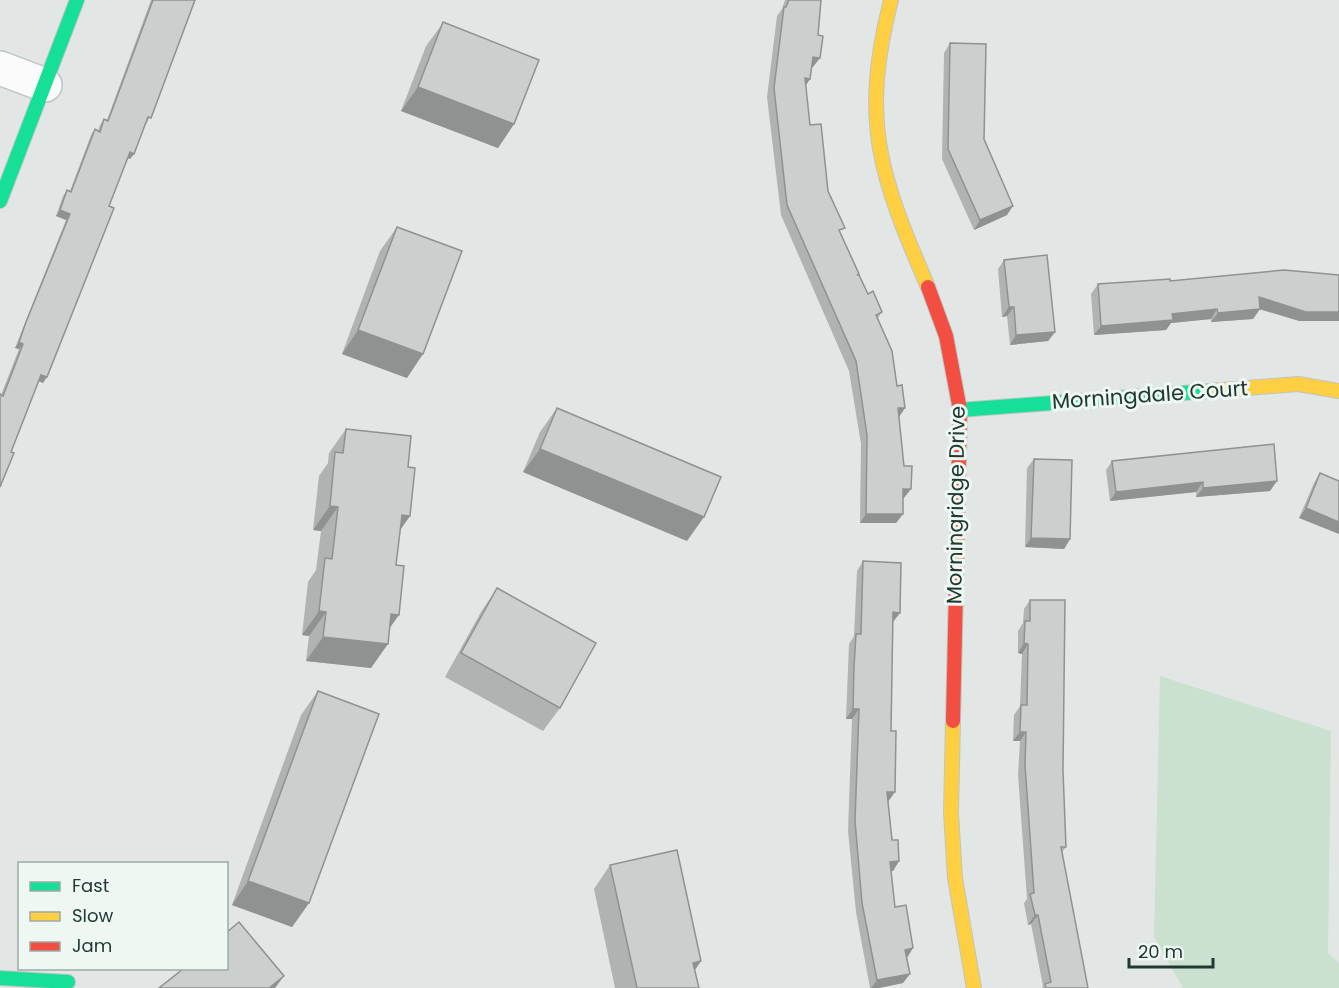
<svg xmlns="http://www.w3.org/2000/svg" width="1339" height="988" font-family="Poppins,sans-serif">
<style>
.green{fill:#cae1d0}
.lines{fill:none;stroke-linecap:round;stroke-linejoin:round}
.street-casing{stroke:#bfc4c2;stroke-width:36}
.fast-casing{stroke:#bec5c2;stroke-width:16}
.slow-casing{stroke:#bec5c2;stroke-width:16}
.jam-casing{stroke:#bec5c2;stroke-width:16}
.street{stroke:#fbfbfb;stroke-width:33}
.fast{stroke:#16e098;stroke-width:14}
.slow{stroke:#ffcf43;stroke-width:14}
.jam{stroke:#f24e42;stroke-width:14}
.wall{fill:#afb3b1}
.shaded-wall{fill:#8e9290}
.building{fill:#cbd0ce;stroke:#8e9290;stroke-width:1.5}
.labels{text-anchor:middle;stroke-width:6;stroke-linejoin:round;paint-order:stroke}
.street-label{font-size:21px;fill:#203a32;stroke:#eff7f3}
</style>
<rect width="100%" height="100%" fill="#e2e7e5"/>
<polygon class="green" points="1160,676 1331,731 1328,953 1339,963 1339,988 1183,988 1154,937"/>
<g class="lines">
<g class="street-casing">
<polyline id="street" points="0,68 45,85"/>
</g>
<g class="fast-casing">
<g id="fast">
<polyline points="0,201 77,0"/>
<polyline points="960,410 1209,391"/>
<polyline points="0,978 68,982"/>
</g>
</g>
<g class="slow-casing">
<g id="slow">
<path d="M891,0C860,122 880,176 928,287"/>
<polyline points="1209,391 1298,384 1339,391"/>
<polyline points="953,721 951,813 955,878 974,988"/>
</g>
</g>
<g class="jam-casing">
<polyline id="jam" points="928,287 946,336 960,410 953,721"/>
</g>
<use href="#street" class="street"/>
<use href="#fast" class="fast"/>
<use href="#slow" class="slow"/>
<use href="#jam" class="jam"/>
</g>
<g class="wall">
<polygon points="151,0 195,0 147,123 146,123 130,159 127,158 43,383 38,381 11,452 0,487 1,395 19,349 15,348 66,220 56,216 63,196 67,190 70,191 91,135 95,129 98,131 100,125 104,119 107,120"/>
<polygon points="785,0 821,0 813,67 812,67 810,79 805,86 810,125 840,234 868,294 882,312 878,318 899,416 904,498 903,498 903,514 896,523 860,523 861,444 849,371 781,215 767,97 777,16 782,9"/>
<polygon points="443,23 514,124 498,148 401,111 426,46"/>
<polygon points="950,43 1007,215 974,230 942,159 944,53"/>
<polygon points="397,227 407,378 342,354 380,251"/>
<polygon points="1004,260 1055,332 1048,341 1010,345 1007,316 1002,317 998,269"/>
<polygon points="1170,281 1299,321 1260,309 1253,319 1211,322 1211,319 1171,323 1166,330 1094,335 1091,294 1098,284"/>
<polygon points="557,408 687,541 523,472 540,432"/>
<polygon points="346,429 408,467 410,516 400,530 389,628 371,668 306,661 309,636 302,635 308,582 316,570 321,531 313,530 319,476 328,463 329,453"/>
<polygon points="1034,459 1070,539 1064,549 1025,547 1027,468"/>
<polygon points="1112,461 1270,491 1196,497 1196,492 1110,501 1106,470"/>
<polygon points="1320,473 1339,481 1299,518 1314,483"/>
<polygon points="863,561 893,622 888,801 892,840 899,861 893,871 891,871 895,907 906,958 903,983 879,988 870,988 856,912 848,831 852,719 846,719 849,644 854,636 857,571"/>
<polygon points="497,588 560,708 543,731 445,677 481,612"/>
<polygon points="1030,600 1063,771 1066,847 1062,852 1088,988 1042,988 1043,986 1031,924 1028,925 1024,903 1027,899 1018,775 1020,741 1013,741 1014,715 1020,706 1022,654 1018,653 1018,631 1023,623 1024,609"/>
<polygon points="318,691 309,903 292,927 232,905 301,715"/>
<polygon points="610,865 701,961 695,970 699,988 615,988 594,889"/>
</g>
<g class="shaded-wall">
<polygon points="813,57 820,58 813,67 806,67"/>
<polygon points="805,78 810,79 804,88"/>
<polygon points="418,87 514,124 498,148 401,111"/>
<polygon points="130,152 134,154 130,159 126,157"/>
<polygon points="1013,206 1007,215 974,230 980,220"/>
<polygon points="60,210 70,214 66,220 56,216"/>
<polygon points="1259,297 1339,312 1339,321 1299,321 1252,307"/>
<polygon points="1009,307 1014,307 1007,316 1002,317"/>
<polygon points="1217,309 1211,319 1171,323 1166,330 1094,335 1101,326 1172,314"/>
<polygon points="1260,309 1253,319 1211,322 1218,313"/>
<polygon points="358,330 423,354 407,378 342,354"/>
<polygon points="1055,332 1048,341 1010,345 1016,335"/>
<polygon points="19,342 23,344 19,349 15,348"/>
<polygon points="41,375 47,377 43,383 37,380"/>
<polygon points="898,408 905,408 899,417"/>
<polygon points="540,449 704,517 687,541 523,472"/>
<polygon points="1277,481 1270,491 1196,497 1203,488"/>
<polygon points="1203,482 1196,492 1110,501 1116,492"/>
<polygon points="903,489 911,489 904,498 897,498"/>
<polygon points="330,506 338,507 321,531 313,530"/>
<polygon points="1306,508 1339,522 1339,534 1299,518"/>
<polygon points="866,514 903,514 896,523 860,523"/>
<polygon points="402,515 410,516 393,540"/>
<polygon points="1031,538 1070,539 1064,549 1025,547"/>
<polygon points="319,611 326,612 309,636 302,635"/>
<polygon points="893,612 900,613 893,622"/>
<polygon points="391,614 399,615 382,639"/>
<polygon points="323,637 388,644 371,668 306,661"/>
<polygon points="1024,643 1028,644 1022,654 1018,653"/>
<polygon points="853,709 859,709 852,719 846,719"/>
<polygon points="1020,732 1026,732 1020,741 1013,741"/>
<polygon points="887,792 895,792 888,802"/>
<polygon points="899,861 893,871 884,872 890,862"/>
<polygon points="248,881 309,903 292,927 232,905"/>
<polygon points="1035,915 1038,915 1031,924 1028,925"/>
<polygon points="913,948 907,958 898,959 905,950"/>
<polygon points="701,961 684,985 693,963"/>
<polygon points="910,974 903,983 879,988 871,988 877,980"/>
<polygon points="284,976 275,988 269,988"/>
</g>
<g class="building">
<polygon points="153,0 195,0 151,118 148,117 134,154 130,152 109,206 114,208 47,377 41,375 11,452 14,453 0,487 0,394 3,396 23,344 19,342 26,322 70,214 60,210 67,190 71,192 95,129 100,132 104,119 108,121"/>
<polygon points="789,0 821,0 818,35 823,36 820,58 813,57 810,79 805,78 810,125 821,124 828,191 845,228 839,230 859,274 857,275 859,275 868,294 873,291 882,312 876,315 892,351 897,386 902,385 905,408 898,408 904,466 912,466 911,489 903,489 903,514 866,514 867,435 856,361 787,205 774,88 784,7 786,7"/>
<polygon points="443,22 539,60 514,124 418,87"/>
<polygon points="950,43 986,44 984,139 1013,206 980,220 948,149"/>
<polygon points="397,227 462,251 423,354 358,330"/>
<polygon points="1047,255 1055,332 1016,335 1014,307 1009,307 1004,260"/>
<polygon points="1284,270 1339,275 1339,312 1306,312 1259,297 1260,309 1218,313 1217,309 1172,314 1173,320 1101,326 1098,284 1170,279 1170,281"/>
<polygon points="557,408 721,477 704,517 540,449"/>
<polygon points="346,429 411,436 408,467 415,468 410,516 402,515 396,565 404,566 399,615 391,614 388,644 323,637 326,612 319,611 325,558 332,559 338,507 330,506 335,452 343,453"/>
<polygon points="1274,444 1277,481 1203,488 1203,482 1116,492 1112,461"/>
<polygon points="1034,459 1072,460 1070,539 1031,538"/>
<polygon points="1320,473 1339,481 1339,522 1306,508"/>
<polygon points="863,561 901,563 900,613 893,612 891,731 896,731 895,792 887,792 892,840 898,840 899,861 890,862 895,907 906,905 913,948 905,950 910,974 877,980 862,903 855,821 859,709 853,709 854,667 856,634 861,634"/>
<polygon points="497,588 596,643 560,708 461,653"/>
<polygon points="1030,600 1065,600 1063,771 1066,847 1061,847 1088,988 1046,988 1045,984 1051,982 1038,915 1035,915 1030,894 1034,893 1025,765 1026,732 1020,732 1021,705 1027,705 1028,644 1024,643 1025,621 1030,621"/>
<polygon points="318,691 379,714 309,903 248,881"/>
<polygon points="677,850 701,961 693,963 699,988 637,988 610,865"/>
<polygon points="239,922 284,976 269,988 159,988 183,969 226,969 226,933"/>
</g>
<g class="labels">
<g class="street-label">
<text transform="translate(1150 395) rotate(-4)" y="7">Morningdale Court</text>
<text transform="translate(956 505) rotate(-89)" y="7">Morningridge Drive</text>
</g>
</g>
<rect x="18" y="862" width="210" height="108" fill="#eff7f3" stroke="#9caba6" stroke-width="1.5"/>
<rect x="30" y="882" width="30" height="9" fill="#16e098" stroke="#9caba6" stroke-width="1.5"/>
<text x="72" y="892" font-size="18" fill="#203a32">Fast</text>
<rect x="30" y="912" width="30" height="9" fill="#ffcf43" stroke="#9caba6" stroke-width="1.5"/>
<text x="72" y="922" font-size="18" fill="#203a32">Slow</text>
<rect x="30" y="942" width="30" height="9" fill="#f24e42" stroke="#9caba6" stroke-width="1.5"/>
<text x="72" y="952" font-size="18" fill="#203a32">Jam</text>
<path d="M1129 958v9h84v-9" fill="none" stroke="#203a32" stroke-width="3"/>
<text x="1138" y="958" font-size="18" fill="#203a32" stroke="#eff7f3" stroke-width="4.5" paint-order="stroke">20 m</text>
</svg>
